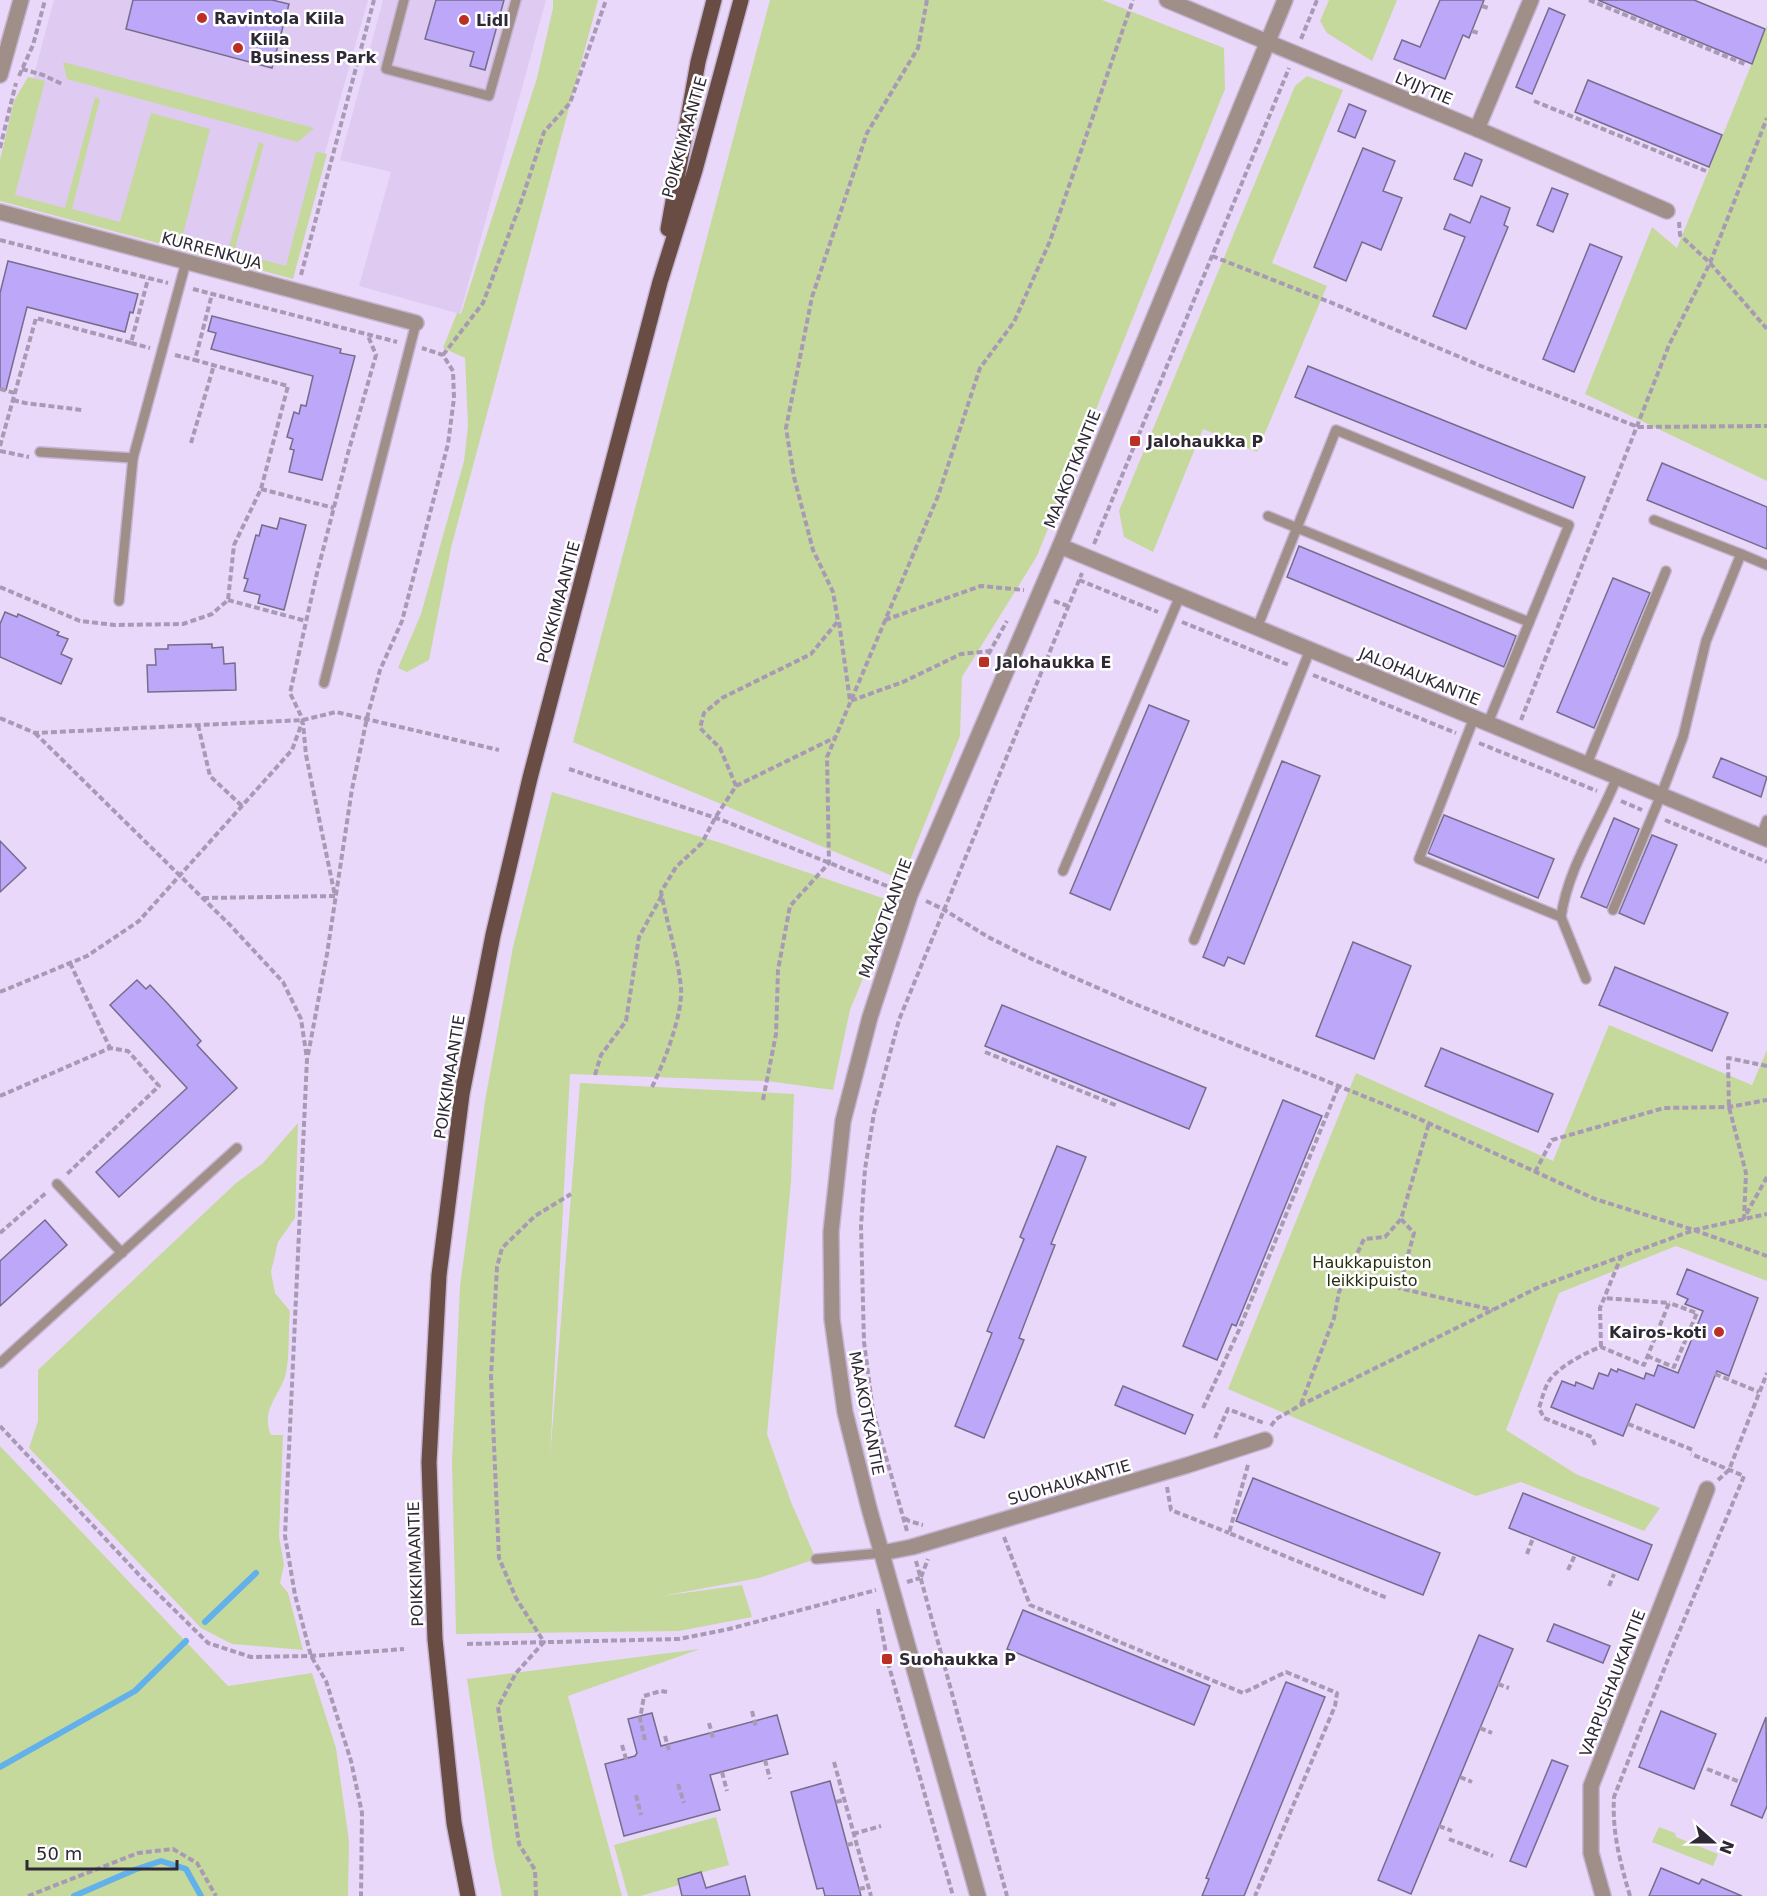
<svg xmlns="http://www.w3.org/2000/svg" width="1767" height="1896" font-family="'DejaVu Sans',sans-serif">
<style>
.built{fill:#dfcaf1}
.green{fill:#c5d99c}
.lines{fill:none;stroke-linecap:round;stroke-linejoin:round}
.stream{stroke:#63b1eb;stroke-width:6}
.building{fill:#bca7f8;stroke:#746d8d;stroke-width:1.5}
.service-casing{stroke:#c5b5d3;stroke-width:12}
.minor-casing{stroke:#c5b5d3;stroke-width:18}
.tertiary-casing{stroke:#c5b5d3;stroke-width:18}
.primary-casing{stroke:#c5b5d3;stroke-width:18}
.path{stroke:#a89ab5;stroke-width:4;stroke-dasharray:6 3;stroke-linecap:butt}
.service{stroke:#a08e89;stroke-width:9}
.minor{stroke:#a08e89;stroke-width:15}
.tertiary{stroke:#a08e89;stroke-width:15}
.primary{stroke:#694c43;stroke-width:15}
.poi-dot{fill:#bc2f26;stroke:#fff;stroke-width:2}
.labels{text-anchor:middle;stroke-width:5;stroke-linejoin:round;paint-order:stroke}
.poi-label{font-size:16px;font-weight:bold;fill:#2f2835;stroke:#fff;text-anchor:start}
.street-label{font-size:16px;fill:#2f2835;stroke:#fff}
.park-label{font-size:16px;fill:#252f0b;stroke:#fff}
</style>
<rect width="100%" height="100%" fill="#ead8fa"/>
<g class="built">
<polygon points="54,0 368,0 291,274 1,197"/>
<polygon points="383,0 546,0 460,314 359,286 391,172 340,160"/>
</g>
<g class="green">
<polygon points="553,0 598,0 451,548 429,660 407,672 398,668 421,614 464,461 468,426 465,358 443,348 457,313 461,314 537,78 553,8"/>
<polygon points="770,0 1102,0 1224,48 1225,89 1037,556 962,677 960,736 902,880 573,742"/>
<polygon points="1329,0 1397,0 1372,61 1327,33 1320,21"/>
<polygon points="1767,26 1767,481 1585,394 1652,227 1677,248"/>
<polygon points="63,62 314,128 298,142 67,79"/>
<polygon points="1307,76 1343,90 1272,263 1327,286 1257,452 1203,429 1153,552 1124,537 1119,511 1295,86"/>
<polygon points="28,77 45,81 15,195 65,208 95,97 100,99 72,209 120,222 151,113 210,129 182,238 228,250 259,142 264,144 234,252 286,266 316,152 327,154 293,279 0,201 0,160 14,101"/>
<polygon points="552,792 721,843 894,902 850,1010 833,1090 767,1081 570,1074 550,1457 580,1083 794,1094 791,1182 767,1434 791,1502 816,1559 759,1578 662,1596 742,1585 752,1617 679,1631 456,1634 452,1462 460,1286 485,1101 513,947"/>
<polygon points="1609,1025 1752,1085 1767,1050 1767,1281 1676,1246 1559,1293 1506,1430 1576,1474 1660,1508 1644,1531 1521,1482 1476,1496 1228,1389 1356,1073 1553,1161"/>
<path d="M298,1123L295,1218L278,1242L271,1272L275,1293L290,1311C288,1331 290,1353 286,1373C281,1395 260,1409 271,1435H283L279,1536L284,1565L280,1583L288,1593L303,1650L232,1644L201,1628L29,1448L38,1421V1370L236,1183L263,1163Z"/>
<polygon points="0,1446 228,1686 312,1673 336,1748 349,1841 348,1896 0,1896"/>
<polygon points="700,1649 568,1696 622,1896 502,1896 494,1857 467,1679"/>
<polygon points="716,1817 729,1865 678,1879 679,1885 640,1896 628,1896 614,1845"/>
<polygon points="1659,1827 1675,1833 1676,1837 1718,1854 1713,1866 1652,1842"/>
</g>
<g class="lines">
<g class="stream">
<polyline points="205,1622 256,1573"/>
<polyline points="0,1767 135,1691 186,1641"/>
<polyline points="74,1896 134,1870 161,1861 186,1869 201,1896"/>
</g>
</g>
<g class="building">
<polygon points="133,0 272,0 289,4 272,68 126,29"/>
<polygon points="436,0 504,0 485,70 470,66 474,52 425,39"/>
<polygon points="1440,0 1484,0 1469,38 1463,35 1445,79 1394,59 1402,40 1420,47"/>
<polygon points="1598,0 1694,0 1765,29 1752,64"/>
<polygon points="1549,8 1565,15 1532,94 1516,87"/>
<polygon points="1588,80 1722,135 1709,167 1575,112"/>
<polygon points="1349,104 1366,111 1355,138 1338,131"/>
<polygon points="1363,148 1395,161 1383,191 1402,198 1381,250 1362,242 1346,281 1314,267"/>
<polygon points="1465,153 1482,160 1472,186 1454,179"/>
<polygon points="1552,188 1568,194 1553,232 1537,225"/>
<polygon points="1481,196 1510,208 1504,225 1508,227 1466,329 1433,316 1465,237 1444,229 1450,214 1470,223"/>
<polygon points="1590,244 1622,257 1574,372 1543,359"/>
<polygon points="8,261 138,294 133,313 130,312 125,332 27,307 6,390 0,390 0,293"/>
<polygon points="212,316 341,349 340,353 355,356 322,480 289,472 294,450 290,449 293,439 287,437 294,412 299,414 301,405 306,406 313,376 211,349 216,333 208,331"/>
<polygon points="1308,366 1585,477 1573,508 1295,397"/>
<polygon points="1662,463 1767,507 1767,549 1647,500"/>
<polygon points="280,518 306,525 284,610 258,603 260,595 244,591 248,579 244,578 256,535 259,536 262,525 277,529"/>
<polygon points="1299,546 1516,636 1504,667 1287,577"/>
<polygon points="1613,578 1650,593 1594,728 1557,712"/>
<polygon points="5,612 17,617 18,614 59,632 57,635 68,639 61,654 72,659 61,684 0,657 0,624"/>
<polygon points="212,644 212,648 223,647 224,664 235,663 236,690 148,692 147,665 156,665 155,649 168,649 168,645"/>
<polygon points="1149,705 1189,721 1110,910 1070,893"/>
<polygon points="1721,758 1767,777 1761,797 1713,777"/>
<polygon points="1282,761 1320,776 1244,964 1228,957 1224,966 1203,957"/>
<polygon points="1444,815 1554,859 1538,898 1428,853"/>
<polygon points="1614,818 1639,829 1607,908 1581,897"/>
<polygon points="1652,835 1677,845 1644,924 1619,913"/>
<polygon points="0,841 26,868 0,892"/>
<polygon points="1353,942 1411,966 1374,1059 1316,1036"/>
<polygon points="1615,967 1728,1013 1712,1051 1599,1005"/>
<polygon points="137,980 146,989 150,985 169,1005 201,1041 197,1045 237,1088 119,1197 96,1172 187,1088 110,1005"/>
<polygon points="1002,1005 1206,1088 1189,1129 985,1046"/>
<polygon points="1441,1048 1553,1094 1538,1132 1425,1086"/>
<polygon points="1283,1100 1322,1116 1236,1326 1232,1324 1217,1360 1183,1346"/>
<polygon points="1057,1146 1086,1157 1051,1244 1055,1245 1019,1338 1024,1340 984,1438 955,1426 992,1333 987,1331 1024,1239 1020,1237"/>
<polygon points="45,1220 67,1245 0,1306 0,1261"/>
<polygon points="1687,1269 1758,1298 1729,1376 1717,1371 1694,1428 1636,1404 1623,1436 1551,1407 1562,1381 1575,1386 1576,1382 1593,1389 1599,1373 1608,1376 1611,1369 1617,1372 1618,1369 1644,1379 1646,1373 1654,1376 1658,1365 1678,1373 1703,1311 1685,1304 1688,1299 1677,1294"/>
<polygon points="1123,1386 1193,1415 1185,1434 1115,1405"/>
<polygon points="1253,1478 1440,1553 1423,1595 1236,1521"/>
<polygon points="1523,1493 1652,1545 1638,1580 1509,1528"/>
<polygon points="1023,1610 1210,1686 1194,1725 1007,1649"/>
<polygon points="1554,1624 1610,1646 1603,1663 1547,1641"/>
<polygon points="1479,1635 1513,1649 1411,1894 1378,1880"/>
<polygon points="1286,1682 1325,1697 1244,1896 1202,1896 1209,1879 1206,1878"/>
<polygon points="1661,1711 1716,1734 1694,1789 1639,1767"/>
<polygon points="652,1713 661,1746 777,1715 788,1754 710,1775 720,1810 624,1836 605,1764 635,1756 637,1753 628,1719"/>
<polygon points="1766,1717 1767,1806 1762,1818 1731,1805"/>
<polygon points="1552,1760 1568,1766 1526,1867 1510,1861"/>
<polygon points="830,1781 847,1845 861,1896 825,1896 823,1888 817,1889 799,1823 791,1792"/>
<polygon points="1661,1868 1699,1884 1702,1879 1742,1896 1649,1896"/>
<polygon points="701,1872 706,1888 745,1876 750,1896 682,1896 678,1879"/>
</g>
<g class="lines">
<g class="service-casing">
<g id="service">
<polyline points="404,0 386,69 489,96 516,0"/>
<polyline points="40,452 133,458"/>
<polyline points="1268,516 1529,622"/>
<polyline points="1654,520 1741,554"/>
<polyline points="119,601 133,458 186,262"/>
<polyline points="1257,628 1336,430 1569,525 1488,723"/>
<polyline points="324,683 416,323"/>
<polyline points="1474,718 1419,859 1561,917 1586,979"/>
<polyline points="1587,764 1666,571"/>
<polyline points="1761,836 1767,820"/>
<polyline points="1063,871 1180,596"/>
<polyline points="1613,910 1661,795 1683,737 1706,641 1741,554 1767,565"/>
<path d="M1561,917C1568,867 1599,823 1617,777"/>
<polyline points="1194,940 1310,650"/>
<polyline points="57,1184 122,1253"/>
<polyline points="0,1363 237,1148"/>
<polyline points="816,1559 882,1553"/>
</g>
</g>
<g class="minor-casing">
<g id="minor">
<polyline points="1267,42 1477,129 1667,211"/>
<polyline points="0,75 21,0"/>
<polyline points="1477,129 1531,0"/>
<polyline points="0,212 416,323"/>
<polyline points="1060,546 1767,839"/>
<polyline points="882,1553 912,1547 1188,1465 1265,1440"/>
<polyline points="1603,1896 1591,1853 1591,1786 1707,1489"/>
</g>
</g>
<g class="tertiary-casing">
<g id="tertiary">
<polyline points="1167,0 1267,42"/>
<polyline points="978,1896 869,1508 845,1412 832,1319 831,1232 843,1121 870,1017 910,895 1060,546 1285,0"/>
</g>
</g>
<g class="primary-casing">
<g id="primary">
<polyline points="668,229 698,62 714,0"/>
<polyline points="468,1896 454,1823 435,1639 429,1462 439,1275 462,1094 493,935 530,778 660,282 695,170 741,0"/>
</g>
</g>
<g class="path">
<polyline points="1589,0 1747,65"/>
<polyline points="1482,6 1488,8"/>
<polyline points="1472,31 1478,33"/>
<polyline points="1301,39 1317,0"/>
<polyline points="22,69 43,75 62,84"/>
<polyline points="19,76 33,45 45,0"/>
<polyline points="1534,101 1706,171"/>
<polyline points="0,148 16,83"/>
<polyline points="1679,222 1680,235 1710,263 1767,329"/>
<polyline points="0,240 168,283"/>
<polyline points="1212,256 1337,305 1481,366 1638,427 1767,426"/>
<polyline points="301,275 374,0"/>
<polyline points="193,289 397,342"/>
<polyline points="131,343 150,348"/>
<polyline points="175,355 195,360"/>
<polyline points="443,355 483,303 520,205 544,132 570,103 606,0"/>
<polyline points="0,389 15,393"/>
<polyline points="13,400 25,403 82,410"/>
<polyline points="191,443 214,365"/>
<polyline points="0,446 36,318 131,343 148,279"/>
<polyline points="0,451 29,457"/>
<polyline points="261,489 334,508"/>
<polyline points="1094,544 1289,68"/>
<polyline points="1079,580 1158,612"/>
<polyline points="0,587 80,621 115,625 183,624 212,614 228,600 234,545 261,489 288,386 195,360 212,294"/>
<polyline points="228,600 306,621"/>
<polyline points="1054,601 1068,606"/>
<polyline points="885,620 981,586 1024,590"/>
<polyline points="839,622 850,701 903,682 961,654 990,651"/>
<polyline points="1182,622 1289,665"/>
<polyline points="984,662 1007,621"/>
<polyline points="1313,675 1456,733"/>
<polyline points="0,718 35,733 303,720 336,712 499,750"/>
<polyline points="1521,720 1669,345 1710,263 1767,118"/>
<polyline points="198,725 210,776 242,806"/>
<polyline points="35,733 231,926 283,982 301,1019 307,1059 285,1536 295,1595 311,1656 326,1681 351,1761 362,1813 361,1896"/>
<polyline points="1479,743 1597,791"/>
<polyline points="569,769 722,820 897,890"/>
<polyline points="736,786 834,738"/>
<polyline points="1621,801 1642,810"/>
<polyline points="1665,820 1767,862"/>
<polyline points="203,898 335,896 306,755 303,723"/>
<polyline points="926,901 943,909 988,937 1034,960 1130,1002 1413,1116 1595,1199 1694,1230 1767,1256"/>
<polyline points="70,963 110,1048"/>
<polyline points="0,992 87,956 139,921 292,750 303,720 290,693 317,573 348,453 376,355 368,336"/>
<polyline points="985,1052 1118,1106"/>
<polyline points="308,1055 327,954 352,789 367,718 380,670 402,621 448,444 454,398 453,371 443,355 422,348"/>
<polyline points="1767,1066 1728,1058 1729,1107 1746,1173 1744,1218 1767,1177"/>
<polyline points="595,1075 601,1055 626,1021 639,937 662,895"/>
<path d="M652,1087C664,1063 683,1014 681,988C678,956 667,924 661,892L676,867L702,843L715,818L736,786L720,748L700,728L704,713L722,698L811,654L838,621L833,592L813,550L794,477L786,428L812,297L867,133L918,48L927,0"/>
<polyline points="0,1096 110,1048 128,1051 159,1086 66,1175"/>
<polyline points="763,1100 776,1034 778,970 790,906 829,863 827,757 938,496 980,368 1014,322 1050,241 1133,0"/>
<polyline points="1535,1172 1552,1140 1664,1108 1729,1107 1767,1100"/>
<polyline points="1401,1219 1414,1233 1399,1288 1493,1310"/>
<polyline points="0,1233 47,1192"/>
<polyline points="1601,1347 1600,1308 1621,1257"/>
<polyline points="1647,1356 1674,1367 1697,1313 1669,1303"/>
<polyline points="1715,1374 1759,1392"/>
<polyline points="1301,1404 1334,1318 1339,1292 1364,1239 1385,1237 1401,1219 1429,1123"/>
<polyline points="1203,1408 1239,1330 1339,1085"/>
<polyline points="1628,1424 1693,1450"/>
<polyline points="0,1426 142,1578 208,1643 251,1657 311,1656 404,1649"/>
<polyline points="1271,1426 1276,1419 1301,1405 1541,1286 1694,1230 1767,1214"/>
<polyline points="1215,1438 1228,1409 1264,1423"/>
<path d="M1595,1445L1592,1437L1544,1418L1539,1408C1542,1399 1544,1389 1549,1381C1558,1367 1586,1352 1601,1347L1644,1365L1669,1303L1604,1298"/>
<polyline points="1248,1465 1229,1533 1387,1598"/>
<polyline points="1718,1480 1729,1470 1767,1373"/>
<polyline points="1167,1487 1171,1510 1229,1533"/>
<polyline points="905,1518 909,1521 923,1525"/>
<polyline points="907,1531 873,1411 864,1342 861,1226 865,1169 874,1113 899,1020 1082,573"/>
<polyline points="1004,1537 1030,1605 1243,1693 1286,1672 1337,1693 1335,1706 1255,1896"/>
<polyline points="1527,1554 1533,1538"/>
<polyline points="916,1561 1007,1896"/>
<polyline points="1568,1570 1575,1555"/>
<polyline points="921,1577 928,1559"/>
<polyline points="907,1582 920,1578"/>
<polyline points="1609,1586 1614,1574"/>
<polyline points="878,1609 887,1659 953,1896"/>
<polyline points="467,1644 679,1639 729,1629 876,1590"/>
<polyline points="1498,1684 1509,1688"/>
<polyline points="752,1711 756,1727"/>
<polyline points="709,1723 713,1738"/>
<polyline points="1480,1728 1492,1733"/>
<polyline points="665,1736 669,1750"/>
<polyline points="645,1740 640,1719 644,1696 661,1691 667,1692"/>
<polyline points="622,1745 627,1762"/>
<polyline points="765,1760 770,1779"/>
<polyline points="834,1762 871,1896"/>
<polyline points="1707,1769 1740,1782"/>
<polyline points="722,1772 727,1791"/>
<polyline points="1460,1777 1472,1782"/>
<polyline points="678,1784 684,1803"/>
<polyline points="636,1795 641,1815"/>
<polyline points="836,1802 844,1800"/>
<polyline points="1439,1826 1452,1831"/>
<polyline points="853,1834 881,1826"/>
<polyline points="1449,1839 1493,1856"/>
<polyline points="847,1845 855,1843"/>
<polyline points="859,1889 868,1887"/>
<polyline points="28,1896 138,1853 173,1849 197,1863 216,1896"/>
<polyline points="536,1896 535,1870 519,1844 498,1707 516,1673 544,1642 516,1598 499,1558 491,1377 497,1267 502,1248 535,1216 571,1194"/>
<path d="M1630,1896C1620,1862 1612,1832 1614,1797L1674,1644L1744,1476L1691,1454"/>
</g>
<use href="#service" class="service"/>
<use href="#minor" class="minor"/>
<use href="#tertiary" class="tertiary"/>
<use href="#primary" class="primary"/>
</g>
<g class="poi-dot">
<circle cx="202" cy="18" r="6"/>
<circle cx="464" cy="20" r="6"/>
<circle cx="238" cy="48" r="6"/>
<rect x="1129" y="435" width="12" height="12" rx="3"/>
<rect x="978" y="656" width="12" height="12" rx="3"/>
<circle cx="1719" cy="1332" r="6"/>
<rect x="881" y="1653" width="12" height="12" rx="3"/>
</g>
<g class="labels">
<g class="poi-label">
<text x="214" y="24">Ravintola Kiila</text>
<text x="476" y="26">Lidl</text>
<text x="250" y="45">Kiila<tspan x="250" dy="18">Business Park</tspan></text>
<text x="1147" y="447">Jalohaukka P</text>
<text x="996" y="668">Jalohaukka E</text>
<text x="1707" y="1338" text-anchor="end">Kairos-koti</text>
<text x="899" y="1665">Suohaukka P</text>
</g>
<g class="street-label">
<text transform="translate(1424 88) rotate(23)" y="6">LYIJYTIE</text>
<text transform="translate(684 137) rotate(-74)" y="6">POIKKIMAANTIE</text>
<text transform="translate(212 250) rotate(15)" y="6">KURRENKUJA</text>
<text transform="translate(1072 469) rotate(-68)" y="6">MAAKOTKANTIE</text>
<text transform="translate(558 602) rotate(-75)" y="6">POIKKIMAANTIE</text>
<text transform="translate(1420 676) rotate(22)" y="6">JALOHAUKANTIE</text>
<text transform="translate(885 918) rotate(-70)" y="6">MAAKOTKANTIE</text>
<text transform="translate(449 1077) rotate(-81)" y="6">POIKKIMAANTIE</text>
<text transform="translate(867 1413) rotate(79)" y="6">MAAKOTKANTIE</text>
<text transform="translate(1069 1482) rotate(-16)" y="6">SUOHAUKANTIE</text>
<text transform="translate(415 1564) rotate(-92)" y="6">POIKKIMAANTIE</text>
<text transform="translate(1612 1683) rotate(-69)" y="6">VARPUSHAUKANTIE</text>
</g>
<g class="park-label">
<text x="1372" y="1268">Haukkapuiston<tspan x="1372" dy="18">leikkipuisto</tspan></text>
</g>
</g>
<g transform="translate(1713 1842) rotate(111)" stroke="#ffffff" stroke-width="4.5" paint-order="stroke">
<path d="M0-4.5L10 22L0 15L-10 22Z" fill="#2f2835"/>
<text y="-9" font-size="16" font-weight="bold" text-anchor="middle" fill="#2f2835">N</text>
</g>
<path d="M27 1860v9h150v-9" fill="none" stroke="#2f2835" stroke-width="3"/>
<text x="36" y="1860" font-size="18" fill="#2f2835" stroke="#ffffff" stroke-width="4.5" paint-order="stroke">50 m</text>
</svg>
